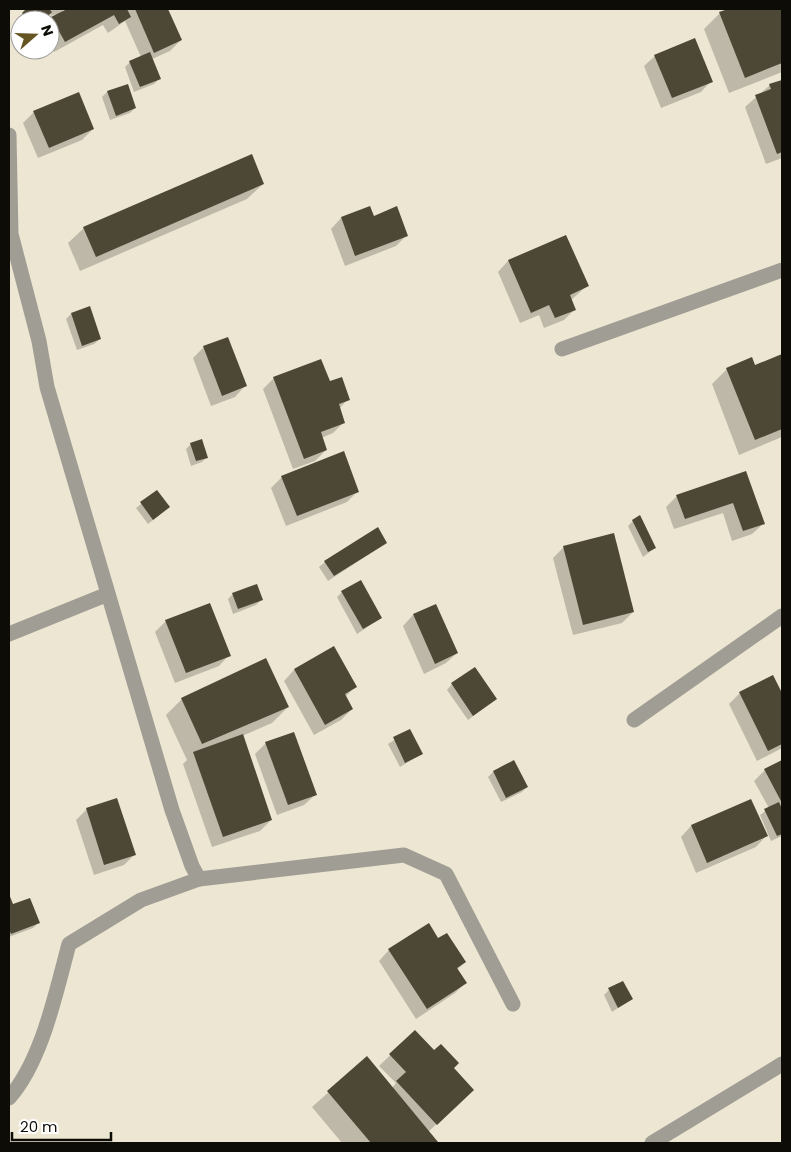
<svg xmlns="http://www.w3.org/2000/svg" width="791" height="1152" font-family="Poppins,sans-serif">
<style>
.shadow{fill:#0003}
.building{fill:#4d4736}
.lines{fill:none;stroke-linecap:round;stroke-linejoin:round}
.minor{stroke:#a09d94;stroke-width:15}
</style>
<rect width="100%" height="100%" fill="#ede6d2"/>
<g class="shadow">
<polygon points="28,9 64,9 60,14 69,9 167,9 181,40 170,51 152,59 159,79 154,84 134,92 125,67 130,62 141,57 125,21 108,33 103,25 54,52 50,45 50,20 56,14 51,16 50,13 43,20 20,20 20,22 17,19"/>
<polygon points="731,9 782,9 782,72 729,93 704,29 720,13"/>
<polygon points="655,56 711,81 701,92 661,108 644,66"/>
<polygon points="782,81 782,158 766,164 745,107 770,85"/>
<polygon points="127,86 135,108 130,113 110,120 102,97 107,92"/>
<polygon points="34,112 93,129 82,140 38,158 23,123"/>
<polygon points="263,184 247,199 80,271 68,243 84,228"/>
<polygon points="341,218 407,235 396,246 345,266 331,229"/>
<polygon points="566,236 587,286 571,300 575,309 564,320 544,328 539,315 520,323 498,272 508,261"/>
<polygon points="89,308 100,339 94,344 77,350 66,319 71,314"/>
<polygon points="204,347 245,386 235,397 211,406 193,358"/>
<polygon points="782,356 782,437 739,455 712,384 727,369 754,367"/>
<polygon points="274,378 348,399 339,409 344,422 333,433 321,438 326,450 315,461 293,469 263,389"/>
<polygon points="191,444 207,457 202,462 191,466 186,449"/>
<polygon points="746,473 763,524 752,534 732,541 723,513 674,529 666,507 677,496"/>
<polygon points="282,477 358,491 347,502 286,526 271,488"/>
<polygon points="157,491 163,512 148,524 136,508"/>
<polygon points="633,521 655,548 643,557 628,526"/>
<polygon points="386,543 328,581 319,567 325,562"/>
<polygon points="564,547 633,612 622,623 573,635 553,558"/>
<polygon points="342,592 381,618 357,634 337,597"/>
<polygon points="233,594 262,599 256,605 233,614 228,599"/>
<polygon points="436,605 457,653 446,663 424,674 403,626 413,615"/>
<polygon points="166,621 229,655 219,666 175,683 155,632"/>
<polygon points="333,648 355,687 345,697 352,709 341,720 314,735 284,681 294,670"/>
<polygon points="773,677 782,696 782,748 757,761 729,704 740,693"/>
<polygon points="452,684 495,699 468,720 447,690"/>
<polygon points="182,699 288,707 272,723 242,736 271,820 260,831 212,847 183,764 187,760 166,715"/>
<polygon points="410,730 421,754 400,767 388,744"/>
<polygon points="266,743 315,795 304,805 277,815 255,754"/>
<polygon points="782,761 782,836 771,841 760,815 769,808 754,781 765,770"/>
<polygon points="514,762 527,787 522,792 501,802 488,777 493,772"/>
<polygon points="751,800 766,836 756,847 696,873 681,837 691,826"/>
<polygon points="87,809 134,855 124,865 94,875 76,820"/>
<polygon points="9,897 13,906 38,923 33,928 9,937"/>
<polygon points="438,940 465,962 457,970 465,983 455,993 416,1019 379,961 389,950"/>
<polygon points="609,990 631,999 612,1012 604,995"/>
<polygon points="415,1031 452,1068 462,1100 428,1132 437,1142 342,1143 312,1107 367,1058 392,1088 396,1083 379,1066"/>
</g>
<g class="building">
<polygon points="26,9 49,9 52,12 44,20 28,20 22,13"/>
<polygon points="67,9 127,9 131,17 119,24 114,15 65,42 51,17"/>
<polygon points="135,9 168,9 182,40 154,53"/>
<polygon points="728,9 782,9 782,63 745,78 719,12"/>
<polygon points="695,38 713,82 672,98 654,55"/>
<polygon points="150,52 161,79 140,87 129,61"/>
<polygon points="782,80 782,152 777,154 755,95 771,89 769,84"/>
<polygon points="128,84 136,108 116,116 107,91"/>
<polygon points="79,92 94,129 49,148 33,111"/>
<polygon points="252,154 264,184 96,257 83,227"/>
<polygon points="370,206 374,216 397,206 408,236 355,256 341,217"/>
<polygon points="566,235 589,286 570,295 576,310 555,318 549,305 531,313 508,260"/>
<polygon points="90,306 101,339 82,346 71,313"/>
<polygon points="228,337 247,386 222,396 203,346"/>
<polygon points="782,354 782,429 755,440 726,368 752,357 755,365"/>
<polygon points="321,359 330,381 342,377 350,400 339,404 345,423 321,432 327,450 304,459 273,377"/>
<polygon points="202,439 208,458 196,461 190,443"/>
<polygon points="344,451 359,492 297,516 281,476"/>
<polygon points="746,471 765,524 743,531 733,503 685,519 676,495"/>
<polygon points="157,490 170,507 153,520 140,502"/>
<polygon points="640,515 656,548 648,552 632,520"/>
<polygon points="378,527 387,543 334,576 324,561"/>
<polygon points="614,533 634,612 583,625 563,546"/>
<polygon points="361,580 382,618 363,629 341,591"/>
<polygon points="257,584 263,600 238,609 232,593"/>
<polygon points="210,603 231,656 186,673 165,620"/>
<polygon points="436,604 458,653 435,664 413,614"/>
<polygon points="334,646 357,687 345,694 353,709 325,725 294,669"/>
<polygon points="266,658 289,707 202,744 181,698"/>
<polygon points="475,667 497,699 473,716 451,683"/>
<polygon points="773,675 782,693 782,744 768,751 739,692"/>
<polygon points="410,729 423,754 405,763 393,737"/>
<polygon points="294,732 317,795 288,805 265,742"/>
<polygon points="243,734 272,820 223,837 193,752"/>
<polygon points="514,760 528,787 506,798 493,771"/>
<polygon points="782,760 782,803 764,769"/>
<polygon points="117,798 136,855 104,865 86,808"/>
<polygon points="751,799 768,836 707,863 691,825"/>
<polygon points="779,802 782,809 782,834 777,836 764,809"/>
<polygon points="9,894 13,904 30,898 40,923 11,934 9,929"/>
<polygon points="429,923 438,938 447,933 466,962 457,968 467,983 427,1009 388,949"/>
<polygon points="623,981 633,999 618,1008 608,988"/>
<polygon points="415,1030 434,1050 441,1044 459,1063 454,1068 474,1090 437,1125 396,1081 406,1072 389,1054"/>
<polygon points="367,1056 438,1142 437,1143 371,1143 327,1091"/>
</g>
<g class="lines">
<g class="minor">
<polyline points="9,135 11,234 39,341 47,387 172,810 192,866 199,879 404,855 446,874 513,1004"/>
<polyline points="562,349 782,270"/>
<polyline points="9,634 108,594"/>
<polyline points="634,720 782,616"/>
<path d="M9,1098C42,1061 56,992 69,944L141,900L199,879"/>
<polyline points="652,1143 782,1064"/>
</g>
</g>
<rect width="791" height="1152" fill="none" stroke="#0e0c06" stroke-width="20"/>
<g transform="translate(35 35) rotate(70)"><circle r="24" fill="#ffffff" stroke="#9f9e9b"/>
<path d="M0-4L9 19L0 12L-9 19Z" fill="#655522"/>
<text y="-8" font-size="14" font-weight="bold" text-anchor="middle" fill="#0e0c06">N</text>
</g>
<path d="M12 1132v8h99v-8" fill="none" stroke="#0e0c06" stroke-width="2.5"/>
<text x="20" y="1132" font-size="15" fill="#0e0c06" stroke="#ffffff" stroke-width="4" paint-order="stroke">20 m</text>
</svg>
